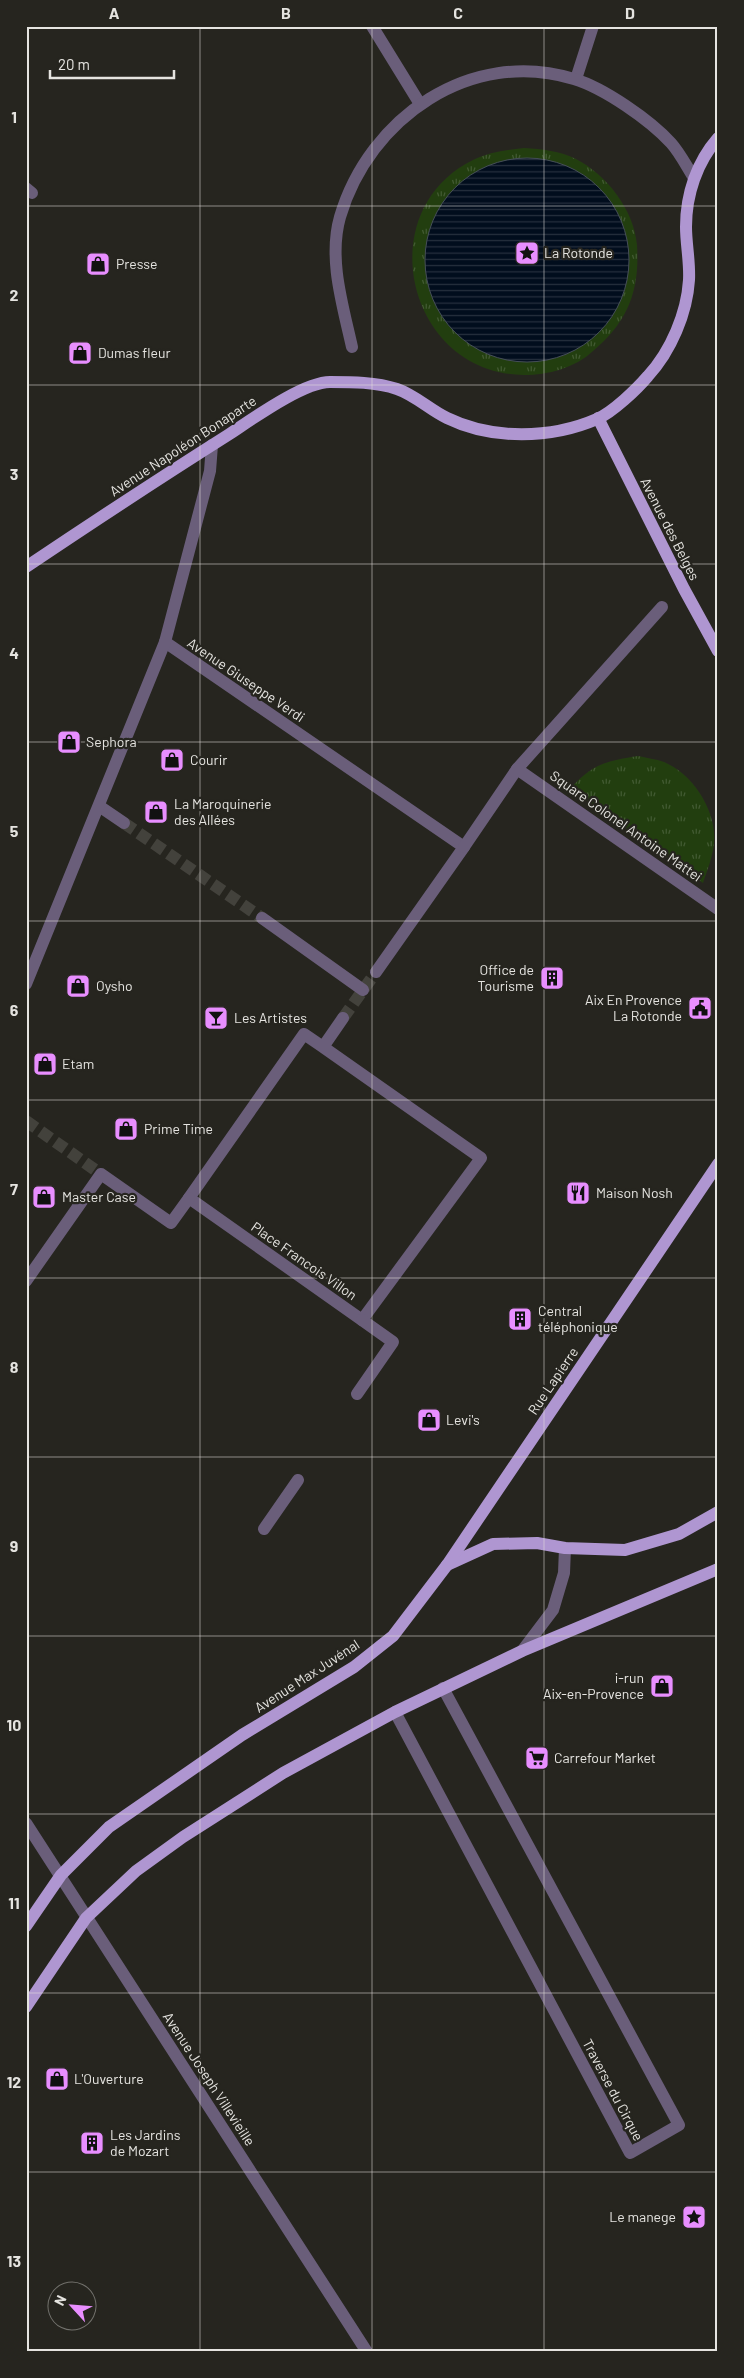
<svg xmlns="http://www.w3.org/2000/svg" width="744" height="2378" font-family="Barlow,sans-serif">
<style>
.grass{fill:url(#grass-tufts);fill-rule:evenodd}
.water{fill:url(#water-rules);stroke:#454e58}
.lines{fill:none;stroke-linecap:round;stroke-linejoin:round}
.minor-tunnel{stroke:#43423c;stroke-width:12;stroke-dasharray:12 6;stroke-linecap:butt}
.minor{stroke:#6a5e7a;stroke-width:12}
.major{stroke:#af96d1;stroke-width:12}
.rail{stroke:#cccbc6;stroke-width:4;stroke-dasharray:9 9;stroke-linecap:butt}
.grid{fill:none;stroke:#e5e4e0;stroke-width:1;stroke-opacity:0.55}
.labels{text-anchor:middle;stroke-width:4.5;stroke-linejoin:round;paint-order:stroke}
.poi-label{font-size:14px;fill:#e5e4e0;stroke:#26251f;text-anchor:start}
.street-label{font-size:14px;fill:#e5e4e0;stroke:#26251f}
.neatline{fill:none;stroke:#e5e4e0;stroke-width:2}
.grid-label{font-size:16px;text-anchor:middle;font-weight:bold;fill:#e5e4e0}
</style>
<defs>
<pattern id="grass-tufts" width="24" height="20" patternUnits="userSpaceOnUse" patternTransform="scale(1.25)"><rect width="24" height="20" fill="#223e0f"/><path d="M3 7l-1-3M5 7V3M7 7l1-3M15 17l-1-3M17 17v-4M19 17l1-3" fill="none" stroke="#425a32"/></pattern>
<pattern id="water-rules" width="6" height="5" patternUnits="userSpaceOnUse" patternTransform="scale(1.25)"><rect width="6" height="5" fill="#010d1d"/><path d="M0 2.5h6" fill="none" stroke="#26303e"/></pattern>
</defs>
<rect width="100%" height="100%" fill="#26251f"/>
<g class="grass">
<path d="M524,148C542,149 560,151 576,159C607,175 634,210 637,245C640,290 628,322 593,351C575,368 548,375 524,375C407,374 369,211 473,160C489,152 507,150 524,148ZM622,222L628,245L629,269L584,344L565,355L544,361Z"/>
<path d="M638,756C646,758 656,759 664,762C693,774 717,811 714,843C713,856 707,871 703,883L570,789C592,764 606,761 638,756Z"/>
</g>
<circle class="water" cx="527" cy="260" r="102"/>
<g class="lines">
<g class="minor-tunnel">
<polyline points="124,823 262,918"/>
<polyline points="343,1018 376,972"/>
<polyline points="26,1121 101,1174"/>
</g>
<g class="minor">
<polyline points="372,26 420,104"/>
<polyline points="576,79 593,26"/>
<polyline points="26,188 32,193"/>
<path d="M352,347C343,306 328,259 340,217C369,118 471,47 574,79C604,88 650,120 671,143C680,153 687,167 694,178"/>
<polyline points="165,642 464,847 376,972"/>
<polyline points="517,769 662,607"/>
<polyline points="99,806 124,823"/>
<polyline points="464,847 517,769 718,909"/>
<polyline points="262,918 363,990"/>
<polyline points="26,984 165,642 210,471 212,445"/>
<polyline points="323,1047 481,1158 362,1320 189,1198 304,1034 323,1047 343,1018"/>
<polyline points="26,1281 101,1174 171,1223 189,1198"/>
<polyline points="357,1394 393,1342 362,1320"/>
<polyline points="264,1529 298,1480"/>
<polyline points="522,1651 553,1610 564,1573 565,1548"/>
<polyline points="395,1712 630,2153 679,2125 443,1688"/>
<polyline points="26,1823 367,2352"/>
</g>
<g class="major">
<polyline points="598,418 684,589 718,651"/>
<path d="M26,567C93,522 160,478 228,435C251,420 303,382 330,382C352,382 376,382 397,389C415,395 430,410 447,418C492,440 551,439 597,419C613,412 637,389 648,376C671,351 687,313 689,280C690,262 686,244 686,227C686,194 697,162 718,138"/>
<polyline points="447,1565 493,1544 537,1543 565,1548 625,1550 679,1534 718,1512"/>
<polyline points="26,1926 61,1875 109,1827 242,1735 354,1667 393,1636 447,1565 718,1164"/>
<polyline points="26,2007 86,1918 136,1871 183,1837 283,1773 395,1712 522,1651 718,1569"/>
</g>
<polyline class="rail" points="716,2272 718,2271"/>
</g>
<path class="grid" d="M200,26V2352M372,26V2352M544,26V2352M26,206H718M26,385H718M26,564H718M26,742H718M26,921H718M26,1100H718M26,1278H718M26,1457H718M26,1636H718M26,1814H718M26,1993H718M26,2172H718"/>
<defs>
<g id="sight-square" transform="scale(1.25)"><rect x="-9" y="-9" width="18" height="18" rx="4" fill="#e88eff" stroke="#26251f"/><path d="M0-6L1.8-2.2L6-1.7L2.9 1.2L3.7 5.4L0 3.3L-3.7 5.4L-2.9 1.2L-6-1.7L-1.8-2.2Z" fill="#111"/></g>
<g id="shop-square" transform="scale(1.25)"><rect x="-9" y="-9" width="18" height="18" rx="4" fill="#e88eff" stroke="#26251f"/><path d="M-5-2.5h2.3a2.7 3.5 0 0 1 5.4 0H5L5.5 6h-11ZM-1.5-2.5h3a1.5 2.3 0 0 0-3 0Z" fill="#111"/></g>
<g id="building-square" transform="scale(1.25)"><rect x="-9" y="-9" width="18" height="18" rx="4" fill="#e88eff" stroke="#26251f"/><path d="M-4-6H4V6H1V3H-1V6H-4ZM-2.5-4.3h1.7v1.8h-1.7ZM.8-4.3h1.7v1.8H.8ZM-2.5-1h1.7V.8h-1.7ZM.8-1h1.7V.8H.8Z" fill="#111"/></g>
<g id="civic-square" transform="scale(1.25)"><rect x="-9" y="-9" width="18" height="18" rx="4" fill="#e88eff" stroke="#26251f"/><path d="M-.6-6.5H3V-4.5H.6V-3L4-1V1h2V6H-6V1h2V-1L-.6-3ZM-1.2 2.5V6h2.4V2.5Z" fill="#111"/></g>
<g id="bar-square" transform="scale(1.25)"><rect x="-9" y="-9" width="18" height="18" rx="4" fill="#e88eff" stroke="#26251f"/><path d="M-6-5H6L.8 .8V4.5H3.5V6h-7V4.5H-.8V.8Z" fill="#111"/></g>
<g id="restaurant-square" transform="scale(1.25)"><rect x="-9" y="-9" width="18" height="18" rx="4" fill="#e88eff" stroke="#26251f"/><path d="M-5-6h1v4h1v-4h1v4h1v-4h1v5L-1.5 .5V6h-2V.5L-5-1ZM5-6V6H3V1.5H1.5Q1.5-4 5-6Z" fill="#111"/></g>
<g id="supermarket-square" transform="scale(1.25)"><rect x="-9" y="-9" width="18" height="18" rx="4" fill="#e88eff" stroke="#26251f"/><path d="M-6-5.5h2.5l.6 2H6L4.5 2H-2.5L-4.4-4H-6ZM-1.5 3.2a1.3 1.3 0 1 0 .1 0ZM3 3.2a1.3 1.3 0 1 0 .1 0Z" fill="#111"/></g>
</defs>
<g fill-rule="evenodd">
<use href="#sight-square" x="527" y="253"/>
<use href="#shop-square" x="98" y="264"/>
<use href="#shop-square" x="80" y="353"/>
<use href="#shop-square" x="69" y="742"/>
<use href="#shop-square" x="172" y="760"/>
<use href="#shop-square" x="156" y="812"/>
<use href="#building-square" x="552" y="978"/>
<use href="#shop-square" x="78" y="986"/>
<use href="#civic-square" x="700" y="1008"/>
<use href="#bar-square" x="216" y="1018"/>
<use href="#shop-square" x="45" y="1064"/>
<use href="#shop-square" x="126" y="1129"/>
<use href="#restaurant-square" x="578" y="1193"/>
<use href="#shop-square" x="44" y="1197"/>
<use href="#building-square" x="520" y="1319"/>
<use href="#shop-square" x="429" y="1420"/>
<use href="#shop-square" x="662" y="1686"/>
<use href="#supermarket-square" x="537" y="1758"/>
<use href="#shop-square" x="57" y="2079"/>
<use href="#building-square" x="92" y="2143"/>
<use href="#sight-square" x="694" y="2217"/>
</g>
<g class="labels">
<g class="poi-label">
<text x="544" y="258">La Rotonde</text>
<text x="116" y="269">Presse</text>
<text x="98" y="358">Dumas fleur</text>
<text x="86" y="747">Sephora</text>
<text x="190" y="765">Courir</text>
<text x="174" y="809">La Maroquinerie<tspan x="174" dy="16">des Allées</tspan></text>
<text x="534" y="975" text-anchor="end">Office de<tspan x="534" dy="16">Tourisme</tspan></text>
<text x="96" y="991">Oysho</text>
<text x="682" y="1005" text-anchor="end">Aix En Provence<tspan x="682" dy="16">La Rotonde</tspan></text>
<text x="234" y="1023">Les Artistes</text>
<text x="62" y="1069">Etam</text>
<text x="144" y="1134">Prime Time</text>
<text x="596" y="1198">Maison Nosh</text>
<text x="62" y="1202">Master Case</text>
<text x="538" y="1316">Central<tspan x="538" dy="16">téléphonique</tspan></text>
<text x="446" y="1425">Levi's</text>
<text x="644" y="1683" text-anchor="end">i-run<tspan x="644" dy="16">Aix-en-Provence</tspan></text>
<text x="554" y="1763">Carrefour Market</text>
<text x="74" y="2084">L'Ouverture</text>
<text x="110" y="2140">Les Jardins<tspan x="110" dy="16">de Mozart</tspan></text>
<text x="676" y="2222" text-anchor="end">Le manege</text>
</g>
<g class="street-label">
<text transform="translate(183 446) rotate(-33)" y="5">Avenue Napoléon Bonaparte</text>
<text transform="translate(670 529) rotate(63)" y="5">Avenue des Belges</text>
<text transform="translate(246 680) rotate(34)" y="5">Avenue Giuseppe Verdi</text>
<text transform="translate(626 826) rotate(35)" y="5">Square Colonel Antoine Mattei</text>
<text transform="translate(304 1261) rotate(35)" y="5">Place Francois Villon</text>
<text transform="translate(553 1381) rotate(-56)" y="5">Rue Lapierre</text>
<text transform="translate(307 1676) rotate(-33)" y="5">Avenue Max Juvénal</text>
<text transform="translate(209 2079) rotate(57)" y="5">Avenue Joseph Villevieille</text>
<text transform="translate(613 2090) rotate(62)" y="5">Traverse du Cirque</text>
</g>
</g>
<rect width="744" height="2378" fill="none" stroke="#26251f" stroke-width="55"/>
<g transform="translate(72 2306) rotate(296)"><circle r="24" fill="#26251f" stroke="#72716c"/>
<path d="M0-4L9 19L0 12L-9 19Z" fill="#e88eff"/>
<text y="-8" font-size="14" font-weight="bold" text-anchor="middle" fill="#e5e4e0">N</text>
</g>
<path d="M50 70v8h124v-8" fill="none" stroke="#e5e4e0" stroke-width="2.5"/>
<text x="58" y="70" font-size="15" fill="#e5e4e0" stroke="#26251f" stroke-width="4" paint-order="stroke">20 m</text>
<rect x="28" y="28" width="688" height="2322" class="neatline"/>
<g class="grid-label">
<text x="114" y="19">A</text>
<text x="286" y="19">B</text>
<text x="458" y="19">C</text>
<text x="630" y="19">D</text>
<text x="14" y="123">1</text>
<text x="14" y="301">2</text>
<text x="14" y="480">3</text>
<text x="14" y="659">4</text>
<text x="14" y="837">5</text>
<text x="14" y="1016">6</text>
<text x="14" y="1195">7</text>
<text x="14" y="1373">8</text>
<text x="14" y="1552">9</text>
<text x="14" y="1731">10</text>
<text x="14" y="1909">11</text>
<text x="14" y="2088">12</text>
<text x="14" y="2267">13</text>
</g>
</svg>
